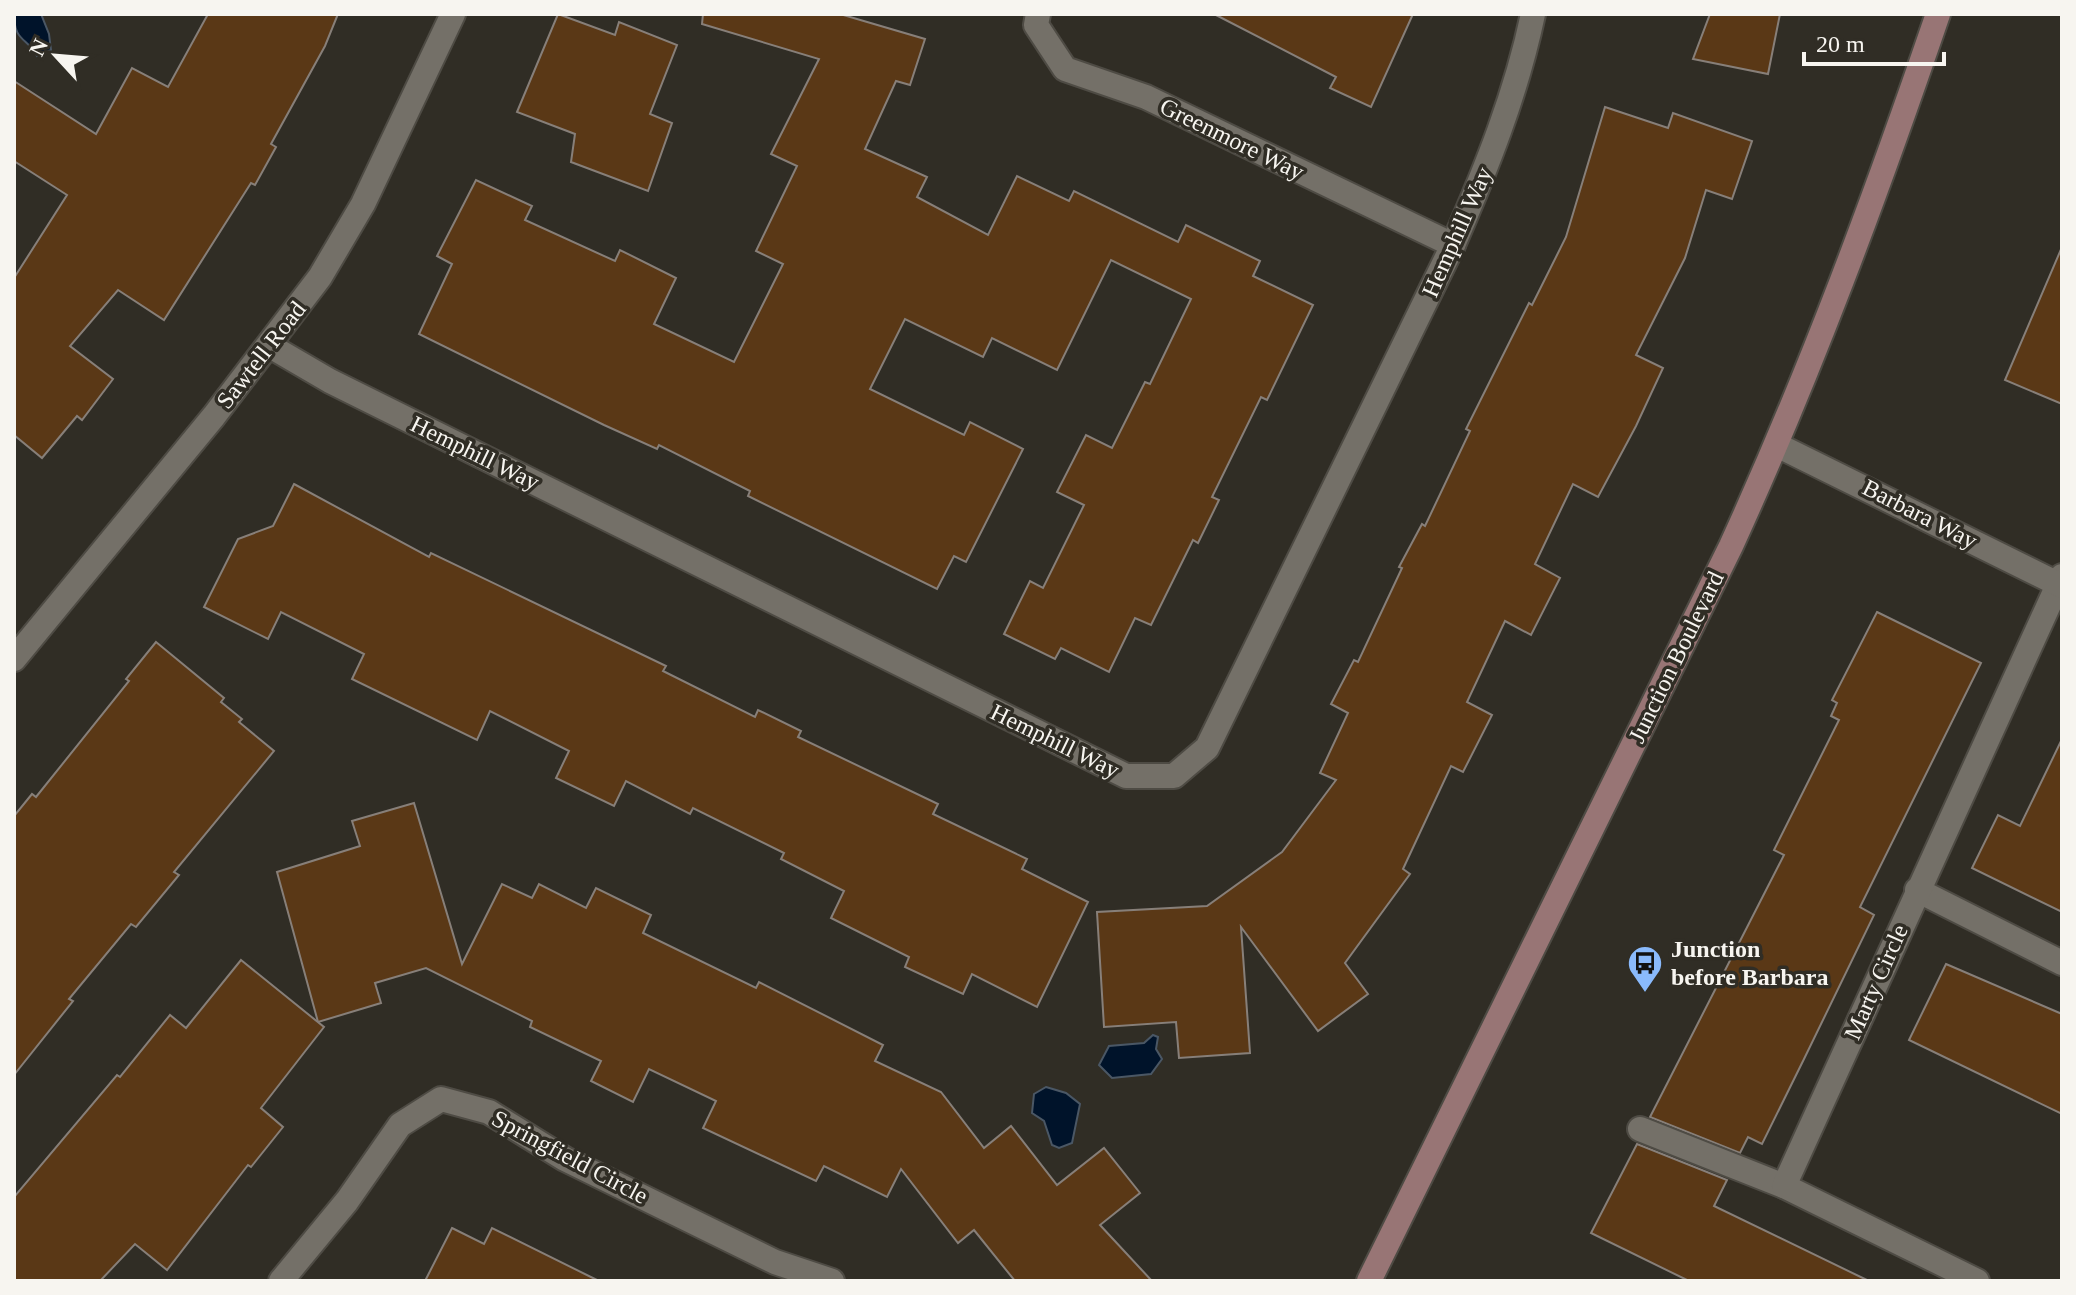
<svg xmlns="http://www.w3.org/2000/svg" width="2076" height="1295" font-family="Georgia,serif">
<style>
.water{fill:#00132a;stroke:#4a5765;stroke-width:2}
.building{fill:#5a3816;stroke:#877f79;stroke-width:2}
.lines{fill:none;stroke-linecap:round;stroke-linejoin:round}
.lane-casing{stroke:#4e4b44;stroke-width:28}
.street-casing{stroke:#4e4b44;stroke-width:28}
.secondary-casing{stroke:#4e4b44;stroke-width:28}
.lane{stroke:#747068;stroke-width:24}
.street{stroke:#747068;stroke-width:24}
.secondary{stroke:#987575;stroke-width:24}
.labels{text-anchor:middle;stroke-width:7;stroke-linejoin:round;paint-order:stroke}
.street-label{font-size:24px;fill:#f7f5f0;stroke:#302d25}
.poi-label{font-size:24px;font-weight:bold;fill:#f7f5f0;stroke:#302d25;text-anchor:start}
</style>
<rect width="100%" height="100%" fill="#302d25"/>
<g class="water">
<path d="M14,14H41L49,34L51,50L37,56C27,37 14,42 14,14Z"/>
<polygon points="1153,1035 1158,1037 1156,1049 1162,1059 1151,1074 1112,1078 1099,1065 1109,1046 1144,1043"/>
<polygon points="1046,1087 1066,1093 1080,1104 1072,1143 1059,1148 1052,1145 1044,1121 1032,1113 1034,1094"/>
</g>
<g class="building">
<polygon points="208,14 338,14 325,46 271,144 276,147 255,185 251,183 164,320 118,290 70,346 113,379 82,420 77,416 42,458 14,435 14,278 67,195 14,161 14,81 96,134 132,68 168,87"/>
<polygon points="558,14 615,35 619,22 677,45 650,114 672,123 648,191 571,162 575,134 517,112"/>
<polygon points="703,14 840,14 925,39 910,85 896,81 865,149 927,177 917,197 988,235 1017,176 1069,201 1074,191 1178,242 1186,225 1260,261 1253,276 1313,305 1267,400 1261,397 1212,497 1219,500 1198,543 1193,540 1151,625 1135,618 1109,672 1061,648 1055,659 1004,634 1030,581 1043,588 1084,505 1057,492 1086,435 1112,448 1145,382 1150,384 1191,299 1111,260 1057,370 992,338 983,357 905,319 870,389 964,435 970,422 1023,449 966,562 954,556 937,589 748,496 750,491 659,445 657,449 604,425 419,334 452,264 437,256 476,180 532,206 525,220 615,261 620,250 676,278 654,324 734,362 783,264 756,251 797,166 771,154 819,59 702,24"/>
<polygon points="1214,14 1413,14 1371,107 1330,88 1336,77"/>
<polygon points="1710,14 1780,14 1768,74 1693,59"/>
<polygon points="1605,107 1668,128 1673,113 1752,141 1732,199 1706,190 1685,258 1636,355 1663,368 1636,426 1598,497 1573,484 1535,564 1560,578 1531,635 1505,621 1467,702 1492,715 1463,772 1451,766 1403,869 1410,874 1345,963 1368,994 1318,1031 1241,927 1250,1053 1179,1058 1176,1022 1104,1027 1097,912 1207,906 1282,852 1336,780 1320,773 1348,713 1331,704 1354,660 1358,662 1402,568 1399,567 1422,524 1425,526 1470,431 1466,429 1529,303 1532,305 1566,237"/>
<polygon points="2062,247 2062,404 2005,380"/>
<polygon points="294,484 429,557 431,553 666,666 663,671 755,717 758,710 801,731 798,737 938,804 933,814 1027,859 1022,869 1088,902 1037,1007 972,974 963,994 905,967 909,957 831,918 844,891 781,859 784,853 693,808 690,814 626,781 614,806 556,778 569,751 490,711 477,740 352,679 364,654 281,612 268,639 204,607 238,539 273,526"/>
<polygon points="1877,612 1981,663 1860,907 1874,915 1804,1059 1762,1144 1748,1137 1740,1153 1650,1117 1784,855 1774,850 1839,720 1831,716 1837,703 1832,700"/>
<polygon points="156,642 224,698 221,702 242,719 239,722 274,751 174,872 179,875 136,927 131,924 69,999 73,1001 14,1075 14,816 32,794 36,797 129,681 126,679"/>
<polygon points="2062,739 2062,912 1972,868 1998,815 2020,826"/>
<polygon points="414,803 462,964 502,884 532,898 539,884 586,908 596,888 651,915 643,933 756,988 759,982 883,1045 875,1061 941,1092 984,1148 1011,1126 1057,1185 1104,1148 1140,1193 1100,1225 1152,1281 1015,1281 974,1230 958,1243 901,1169 887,1197 824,1166 816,1181 703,1128 716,1101 649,1069 633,1102 591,1081 601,1061 530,1027 532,1021 426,968 375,983 381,1003 318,1022 277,872 360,846 352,821"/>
<polygon points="241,960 324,1027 261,1108 283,1127 251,1167 248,1165 167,1270 135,1244 100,1281 14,1281 14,1197 117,1075 120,1077 170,1015 186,1028"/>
<polygon points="1946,964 2062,1014 2062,1114 1909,1040"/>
<polygon points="1637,1144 1727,1180 1714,1206 1869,1281 1689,1281 1591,1233"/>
<polygon points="452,1228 484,1244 492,1228 599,1281 425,1281"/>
</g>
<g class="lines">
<g class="lane-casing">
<g id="lane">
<polyline points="1917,890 2062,963"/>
<polyline points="1640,1129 1784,1186"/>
<polyline points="1977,1281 1784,1186 2062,576"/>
</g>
</g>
<g class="street-casing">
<g id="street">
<polyline points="1038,14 1036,25 1065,69 1146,97 1453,245"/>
<path d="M270,346L330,381L1126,776H1174L1207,748L1453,245C1486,169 1516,95 1533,14"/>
<polyline points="1777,445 2062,586"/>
<polyline points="14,659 214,416 320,277 363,204 453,14"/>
<polyline points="281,1281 347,1201 400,1125 441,1099 489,1112 565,1159 775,1262 832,1281"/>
</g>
</g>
<g class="secondary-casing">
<path id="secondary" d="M1369,1281L1731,546C1811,371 1876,195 1938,14"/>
</g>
<use href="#lane" class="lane"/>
<use href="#street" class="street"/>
<use href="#secondary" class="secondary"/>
</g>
<defs>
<g id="bus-pin" transform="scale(1.8)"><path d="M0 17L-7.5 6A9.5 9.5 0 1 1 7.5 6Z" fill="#8abafc" stroke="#302d25"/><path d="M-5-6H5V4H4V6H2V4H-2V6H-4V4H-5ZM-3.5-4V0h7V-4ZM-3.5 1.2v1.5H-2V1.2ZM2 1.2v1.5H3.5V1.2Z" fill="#111"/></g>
</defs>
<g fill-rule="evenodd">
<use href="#bus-pin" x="1645" y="963"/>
</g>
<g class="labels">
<g class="street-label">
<text transform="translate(1232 139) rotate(26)" y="8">Greenmore Way</text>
<text transform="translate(1457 232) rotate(-66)" y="8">Hemphill Way</text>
<text transform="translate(261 355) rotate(-52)" y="8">Sawtell Road</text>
<text transform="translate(475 453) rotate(26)" y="8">Hemphill Way</text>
<text transform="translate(1920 514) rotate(27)" y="8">Barbara Way</text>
<text transform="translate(1676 657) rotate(-64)" y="8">Junction Boulevard</text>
<text transform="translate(1055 741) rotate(26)" y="8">Hemphill Way</text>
<text transform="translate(1876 982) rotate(-66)" y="8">Marty Circle</text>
<text transform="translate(570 1157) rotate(28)" y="8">Springfield Circle</text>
</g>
<g class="poi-label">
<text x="1671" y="957">Junction<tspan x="1671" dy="28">before Barbara</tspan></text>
</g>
</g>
<rect width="2076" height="1295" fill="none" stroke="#f7f5f0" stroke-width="32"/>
<g transform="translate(56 56) rotate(296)" stroke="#302d25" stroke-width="6" paint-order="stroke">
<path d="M0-6L14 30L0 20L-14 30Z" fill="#f7f5f0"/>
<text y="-12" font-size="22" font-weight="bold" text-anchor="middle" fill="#f7f5f0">N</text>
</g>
<path d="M1804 52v12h140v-12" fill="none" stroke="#f7f5f0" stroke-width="4"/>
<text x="1816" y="52" font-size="24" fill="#f7f5f0" stroke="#302d25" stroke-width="6" paint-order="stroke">20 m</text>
</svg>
